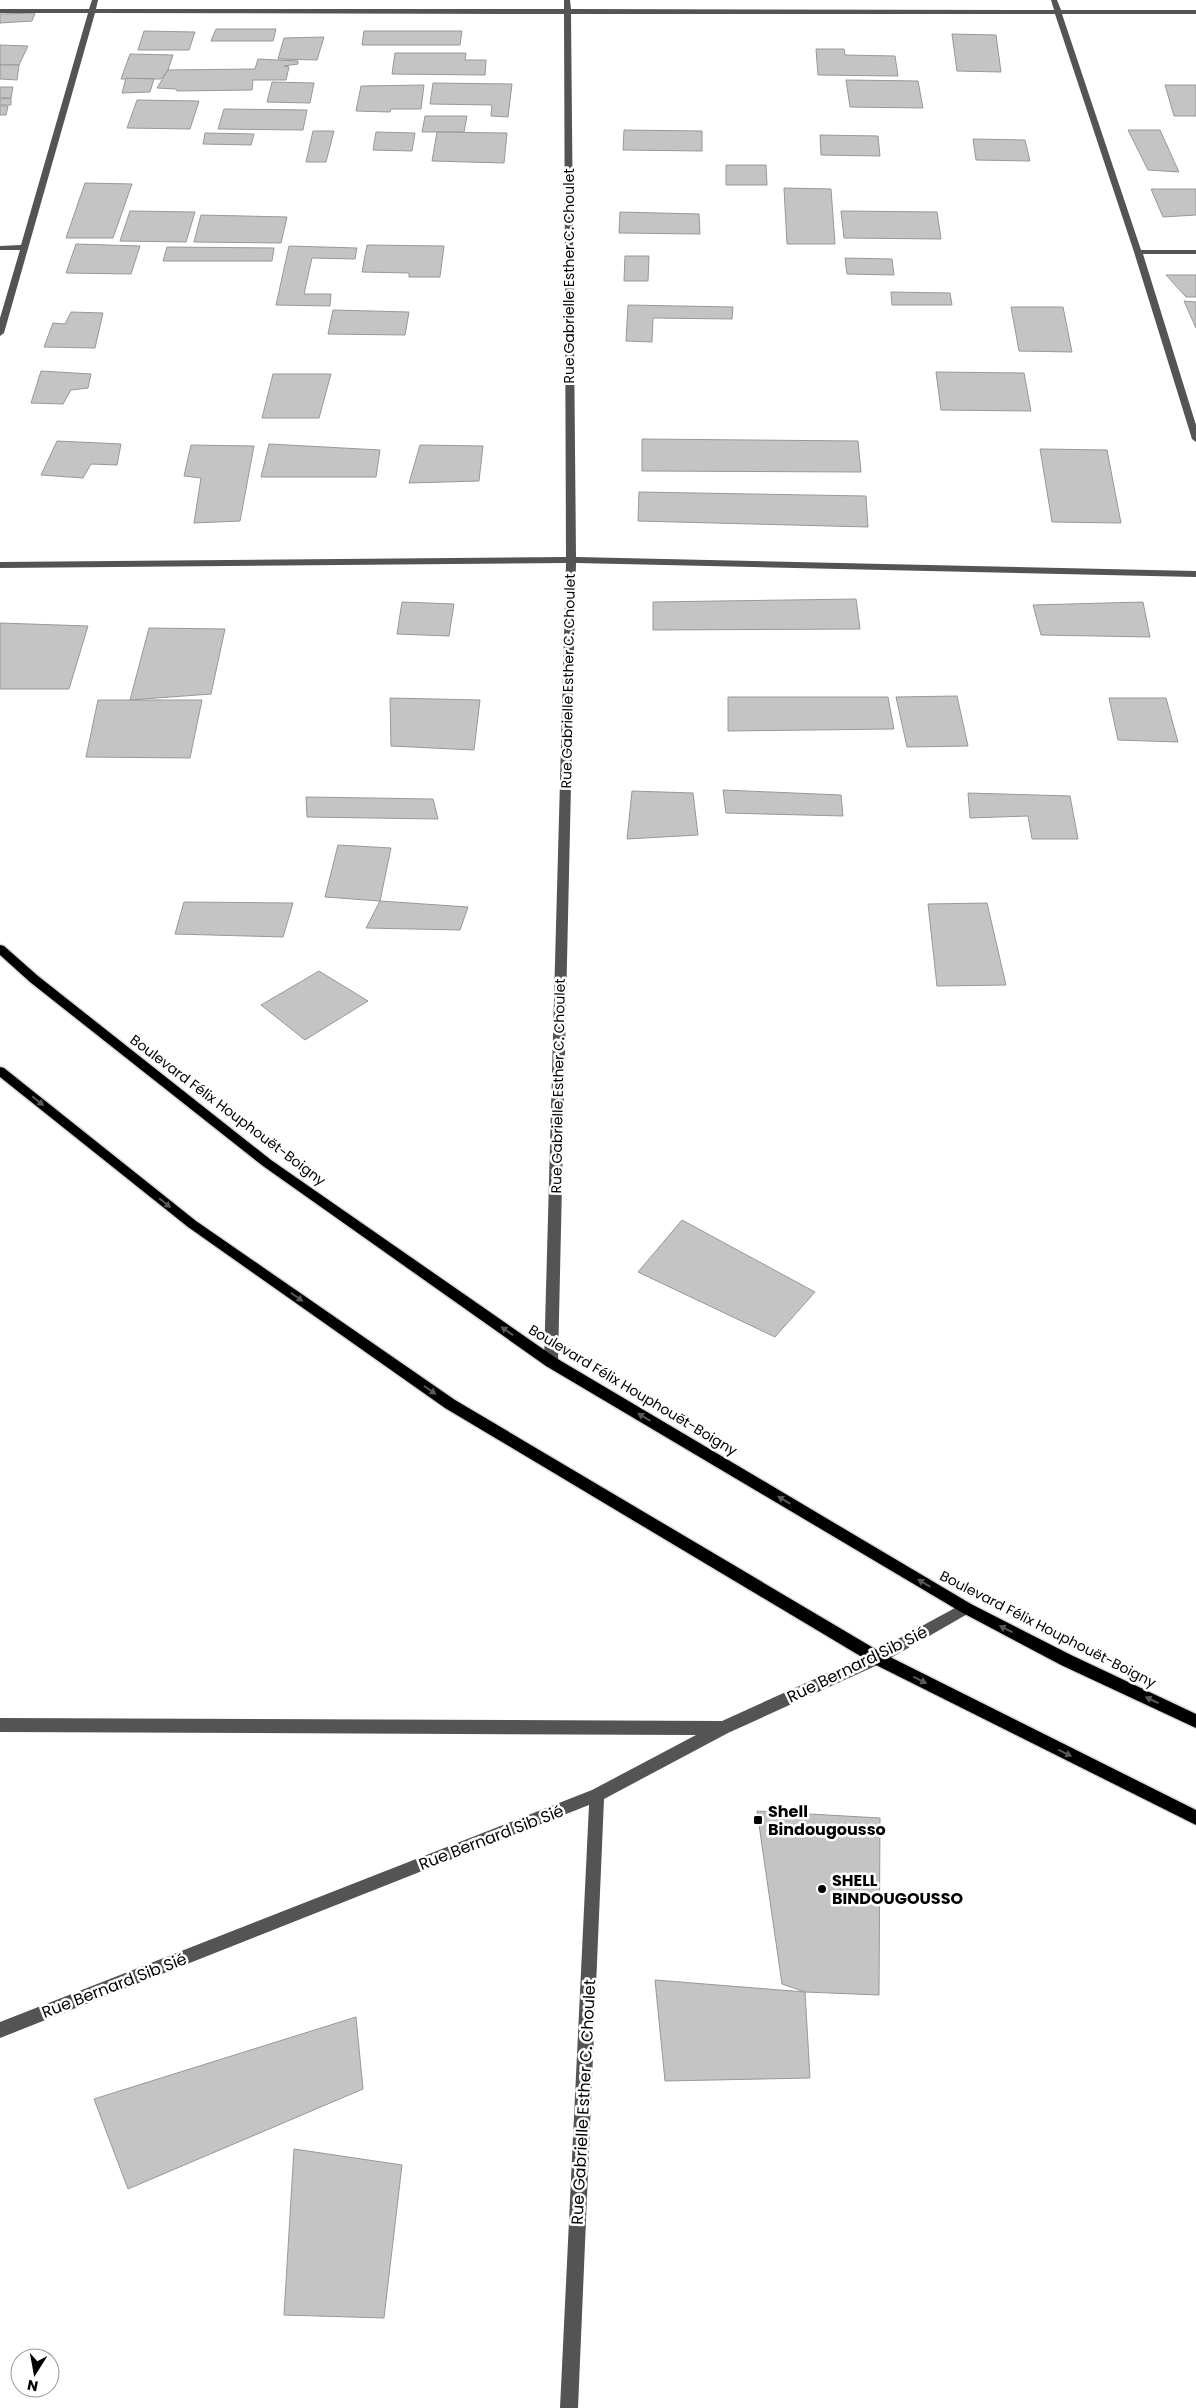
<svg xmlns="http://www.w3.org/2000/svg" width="1196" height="2408" font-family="Poppins,sans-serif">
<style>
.building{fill:#c4c4c4;stroke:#989898}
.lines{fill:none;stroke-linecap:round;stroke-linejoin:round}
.major-casing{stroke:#dbdbdb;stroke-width:3}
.minor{fill:#545454;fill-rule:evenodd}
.major{fill:#000;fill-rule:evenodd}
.oneway{fill:#595959}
.poi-dot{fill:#000;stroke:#fff;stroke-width:2}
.labels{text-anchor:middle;stroke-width:5;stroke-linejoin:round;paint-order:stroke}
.street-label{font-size:14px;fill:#000;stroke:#fff}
.near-street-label{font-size:16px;fill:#000;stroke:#fff}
.near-poi-label{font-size:16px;font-weight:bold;fill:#000;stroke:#fff;text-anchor:start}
</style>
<rect width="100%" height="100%" fill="#fff"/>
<g class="building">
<polygon points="35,13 32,21 0,23 0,14"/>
<polygon points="216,29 276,29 273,41 211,41"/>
<polygon points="144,31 195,32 189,50 138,50"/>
<polygon points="364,31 462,31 460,45 362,45"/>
<polygon points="952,34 996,35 1001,72 957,71"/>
<polygon points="324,37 317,60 278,59 284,38"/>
<polygon points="0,45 28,46 19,65 0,65"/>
<polygon points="816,49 844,49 845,55 895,56 898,76 818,75"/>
<polygon points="395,53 466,53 465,60 486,60 485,75 392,74"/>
<polygon points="130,54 173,55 168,70 161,79 121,79"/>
<polygon points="258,59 298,61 298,64 284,66 289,67 286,80 253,80 252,90 177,91 176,89 157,88 168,70 255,69"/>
<polygon points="0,65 19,65 17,80 0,79"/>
<polygon points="126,78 154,79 150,92 122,93"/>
<polygon points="846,80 918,81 923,108 850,107"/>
<polygon points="272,82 314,83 310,103 267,102"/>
<polygon points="433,83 512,84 508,117 491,116 492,105 430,104"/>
<polygon points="424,85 421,109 391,109 390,112 356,111 361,86"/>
<polygon points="1165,85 1196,85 1196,116 1174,116"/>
<polygon points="0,87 13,87 11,98 0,98"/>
<polygon points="11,98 11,105 0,105 0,99"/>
<polygon points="137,100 199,101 190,129 127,128"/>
<polygon points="0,106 8,106 6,115 0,115"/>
<polygon points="224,109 307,110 303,130 218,129"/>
<polygon points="425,116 467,116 464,132 422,132"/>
<polygon points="624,130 702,131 702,151 623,150"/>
<polygon points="1128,130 1160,130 1179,172 1148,170"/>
<polygon points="313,131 334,131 326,162 306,162"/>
<polygon points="376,132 415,133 412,151 373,150"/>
<polygon points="437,132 507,133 504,163 432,161"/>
<polygon points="205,133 254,134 251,145 203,144"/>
<polygon points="820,135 878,136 880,156 821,155"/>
<polygon points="973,139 1025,140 1030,161 976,160"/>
<polygon points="726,165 766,165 767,185 726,185"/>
<polygon points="85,183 132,184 113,238 66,238"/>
<polygon points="784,188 831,189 835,244 787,244"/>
<polygon points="1151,189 1196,189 1196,215 1163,217"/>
<polygon points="130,211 195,212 186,242 120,241"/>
<polygon points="841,211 937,212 941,239 844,238"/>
<polygon points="620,212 699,214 700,234 619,233"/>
<polygon points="201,215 287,217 281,243 194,242"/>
<polygon points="76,244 140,246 131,274 66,273"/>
<polygon points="367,245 444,246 440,277 409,277 409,273 362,272"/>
<polygon points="289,246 357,248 355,259 312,258 304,294 331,294 330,306 276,305"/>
<polygon points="167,247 274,248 272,261 163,261"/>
<polygon points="625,256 649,256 648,281 624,281"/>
<polygon points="845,258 892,259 894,275 847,274"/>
<polygon points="1166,275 1196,275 1196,297 1186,297"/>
<polygon points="891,292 950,293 952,305 892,305"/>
<polygon points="1184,301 1196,302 1196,328"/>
<polygon points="628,305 733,307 732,319 653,318 652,342 626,341"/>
<polygon points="1011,307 1063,307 1072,352 1019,351"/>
<polygon points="333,310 409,312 405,335 328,334"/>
<polygon points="71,312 103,313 95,348 44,347 53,323 65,324"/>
<polygon points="41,371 91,374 88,388 71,390 63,404 31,403"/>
<polygon points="936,372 1024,373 1031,411 941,410"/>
<polygon points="273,374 331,374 319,418 262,418"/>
<polygon points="642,439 858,441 861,472 642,471"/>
<polygon points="57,441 121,444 117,465 91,464 83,478 41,475"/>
<polygon points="269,444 380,450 376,477 261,477"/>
<polygon points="191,445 254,446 240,521 194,523 201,478 184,476"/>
<polygon points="420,445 483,446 479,481 409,483"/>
<polygon points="1040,449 1107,450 1121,523 1052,522"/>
<polygon points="639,492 866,496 868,527 638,521"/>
<polygon points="856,599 860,629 653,630 653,602"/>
<polygon points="402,602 454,604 449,636 397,634"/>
<polygon points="1143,602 1150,637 1041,635 1033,605"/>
<polygon points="0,623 88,626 69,689 0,689"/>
<polygon points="149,628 225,629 211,694 130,700"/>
<polygon points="957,696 968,746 907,747 896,697"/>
<polygon points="728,697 888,697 894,729 728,731"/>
<polygon points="390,698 480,700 474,750 391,746"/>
<polygon points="1109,698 1166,698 1178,742 1118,740"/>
<polygon points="98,700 202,700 190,758 86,757"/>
<polygon points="723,790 841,795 843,816 726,813"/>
<polygon points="632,791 693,793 698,835 627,839"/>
<polygon points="968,793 1070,796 1078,839 1032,839 1028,816 970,818"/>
<polygon points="306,797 433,799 438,819 307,817"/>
<polygon points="338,845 391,848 380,901 325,897"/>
<polygon points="380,901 468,907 460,930 366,928"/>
<polygon points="184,902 293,903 283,937 175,934"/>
<polygon points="987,903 1006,985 937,986 928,904"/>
<polygon points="319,971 368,1001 305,1040 261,1005"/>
<polygon points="682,1220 815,1292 775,1337 638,1272"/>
<polygon points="757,1811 880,1818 879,1995 805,1992 782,1984"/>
<polygon points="655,1980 805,1992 810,2078 665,2081"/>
<polygon points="356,2017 363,2089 128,2189 94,2099"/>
<polygon points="294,2149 402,2165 384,2318 284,2315"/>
</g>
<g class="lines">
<g class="major-casing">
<g id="major">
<polygon points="0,945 4,946 38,976 271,1160 556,1358 971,1604 1071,1655 1196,1714 1196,1728 1061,1665 961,1612 546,1366 263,1166 30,982 0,955"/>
<polygon points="0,1067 4,1068 196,1221 455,1400 882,1653 1196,1810 1196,1825 872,1663 445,1408 188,1227 0,1077"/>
</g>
</g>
<g class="minor">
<polygon points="92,0 98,0 96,9 564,9 564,0 570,0 571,9 1054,10 1051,0 1057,0 1061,10 1196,10 1196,14 1062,14 1141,250 1196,250 1196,254 1143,254 1196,425 1196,442 1192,439 1134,252 1055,14 571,14 576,557 1196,571 1196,577 576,563 558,1362 556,1366 551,1367 546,1366 544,1362 566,563 0,568 0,562 566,557 564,14 95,13 4,333 0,336 0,318 20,250 0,250 0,246 21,245 88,13 0,13 0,9 89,9"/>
<polygon points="966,1602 971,1604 973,1608 971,1612 882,1663 728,1733 604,1799 578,2408 560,2408 589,1805 0,2038 0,2022 592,1790 696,1735 0,1732 0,1718 722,1721 872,1653"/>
</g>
<use href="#major" class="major"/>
</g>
<defs><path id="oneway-solid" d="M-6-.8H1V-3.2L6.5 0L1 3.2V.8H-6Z" transform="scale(1.25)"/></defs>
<g class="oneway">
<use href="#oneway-solid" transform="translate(38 1101) rotate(39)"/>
<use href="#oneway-solid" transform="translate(165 1203) rotate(39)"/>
<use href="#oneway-solid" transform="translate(297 1297) rotate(35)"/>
<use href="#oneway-solid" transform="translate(507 1331) rotate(-145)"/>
<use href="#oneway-solid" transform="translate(430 1390) rotate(35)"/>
<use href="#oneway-solid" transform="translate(644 1417) rotate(-149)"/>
<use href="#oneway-solid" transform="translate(784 1500) rotate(-149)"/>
<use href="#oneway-solid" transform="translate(924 1583) rotate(-149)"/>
<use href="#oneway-solid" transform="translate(1006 1629) rotate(-153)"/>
<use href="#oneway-solid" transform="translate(920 1680) rotate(27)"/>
<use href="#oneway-solid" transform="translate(1152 1700) rotate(-155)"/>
<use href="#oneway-solid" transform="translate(1065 1753) rotate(26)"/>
</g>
<g class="poi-dot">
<rect x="753" y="1815" width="10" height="10" rx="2.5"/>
<circle cx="822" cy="1889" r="5"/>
</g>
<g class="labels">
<g class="street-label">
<text transform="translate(569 276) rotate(-90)" y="5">Rue Gabrielle Esther C. Choulet</text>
<text transform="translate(568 681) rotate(-89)" y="5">Rue Gabrielle Esther C. Choulet</text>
<text transform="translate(558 1086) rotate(-89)" y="5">Rue Gabrielle Esther C. Choulet</text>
<text transform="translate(228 1110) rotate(37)" y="5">Boulevard Félix Houphouët-Boigny</text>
<text transform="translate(633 1390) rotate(31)" y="5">Boulevard Félix Houphouët-Boigny</text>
<text transform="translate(1048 1629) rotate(27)" y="5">Boulevard Félix Houphouët-Boigny</text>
</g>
<g class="near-street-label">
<text transform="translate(857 1664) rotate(-26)" y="6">Rue Bernard Sib Sié</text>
<text transform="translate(491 1837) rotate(-21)" y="6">Rue Bernard Sib Sié</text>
<text transform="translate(114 1985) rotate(-21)" y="6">Rue Bernard Sib Sié</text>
<text transform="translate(583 2102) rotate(-87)" y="6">Rue Gabrielle Esther C. Choulet</text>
</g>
<g class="near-poi-label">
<text x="768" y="1817">Shell<tspan x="768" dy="18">Bindougousso</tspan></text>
<text x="832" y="1886">SHELL<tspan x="832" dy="18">BINDOUGOUSSO</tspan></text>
</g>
</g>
<g transform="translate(35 2373) rotate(191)"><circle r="24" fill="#ffffff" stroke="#999999"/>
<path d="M0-4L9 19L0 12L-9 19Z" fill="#000000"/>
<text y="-8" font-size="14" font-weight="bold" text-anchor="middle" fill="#000000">N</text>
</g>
</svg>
